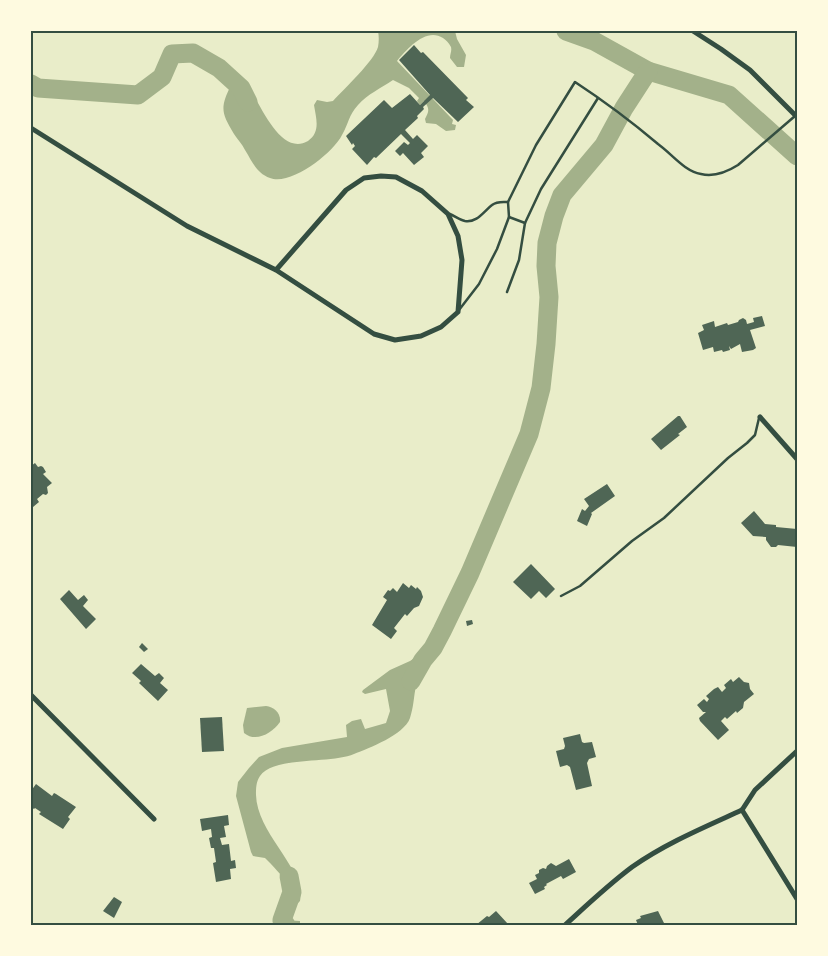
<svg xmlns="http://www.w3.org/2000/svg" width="828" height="956" font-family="Commissioner,sans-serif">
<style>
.water{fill:#a3b18a}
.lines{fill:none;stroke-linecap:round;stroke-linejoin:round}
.river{stroke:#a3b18a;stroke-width:19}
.building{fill:#4f6655}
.service{stroke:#344e41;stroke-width:2.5}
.minor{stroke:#344e41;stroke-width:5}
.neatline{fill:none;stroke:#344e41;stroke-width:2}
</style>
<rect width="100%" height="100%" fill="#e9edc9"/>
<g class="water">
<path d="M378,31H455L457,39L466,55L464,67H457L450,58C450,54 452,51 451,47C449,43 446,40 443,38C426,27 407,49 397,61L453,120L452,124L456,125L455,130L446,131L436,124L426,123L425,119C429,111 430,109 424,101L420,105L417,101L419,98L409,88L393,80C381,88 368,94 358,105C348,116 349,123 342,135C333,153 291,186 270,178C256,173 252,161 245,150C242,144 238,140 234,134C221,112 220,108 231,85L238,82L245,81C258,98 279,158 308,141C321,132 316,118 314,105L317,100L327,102L333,101C344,89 374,61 378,47C379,42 379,36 378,31Z"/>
<path d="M419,655L427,665C411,685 417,696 410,718C404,735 369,748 354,754C331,764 273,756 260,776C256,782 256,788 256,795C257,834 306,869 300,901L298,903H292C287,898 290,891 287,884C284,877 271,864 265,858L253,856L251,852L236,796L238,782L249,768L259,757L282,748L347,737L346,725L352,721L361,719L365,729L386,723L390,711L386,689L365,694L362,692L363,690L390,670L410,661Z"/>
<path d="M266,706C274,707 281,713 280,722C272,733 256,743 244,733L243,725L247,708Z"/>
<polygon points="282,920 300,921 300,925 268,925"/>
</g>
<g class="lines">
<g class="river">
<polyline points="566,31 594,41 648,71 729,95 797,156"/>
<polyline points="31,84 38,88 138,95 162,77 172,54 193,53 219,68 241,88 248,102"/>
<polyline points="411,681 423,660 433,648 442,631 470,573 529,434 541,388 546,344 549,297 546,266 547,243 554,216 562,195 604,145 624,108 648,71"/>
<polyline points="286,925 282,920 292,892 289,876"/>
</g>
</g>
<g class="building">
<polygon points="414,45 421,53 423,52 468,98 466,100 474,107 458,122 433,98 423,107 424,109 417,116 418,118 405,130 413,139 417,135 428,146 421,153 424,157 414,165 403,153 400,156 395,151 404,142 408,145 410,143 401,134 376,158 374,157 367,165 352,149 355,146 353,143 352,145 346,136 384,100 392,108 410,94 420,105 430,95 399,60"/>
<polygon points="762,316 765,326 750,330 756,348 753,350 742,352 740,344 731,349 729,346 730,350 723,352 722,350 714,352 713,347 703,350 698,333 704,330 702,325 714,321 715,327 727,323 728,325 738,322 739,320 743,318 746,320 747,324 754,322 753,318"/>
<polygon points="678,416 680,416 687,427 678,434 680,435 661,450 651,439"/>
<polygon points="35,463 38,467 41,466 43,467 46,472 43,474 52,483 47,487 48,493 46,495 43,494 37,499 39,502 33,507 31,505 31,482 33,481 31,479 31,466"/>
<polygon points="607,484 615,496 591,513 592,514 587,526 577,521 582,509 585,511 589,506 584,499"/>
<polygon points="754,511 765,524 776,525 776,527 797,529 797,547 778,545 776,547 771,547 766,540 766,537 753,536 741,523"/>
<polygon points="531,564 555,589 546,598 539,591 531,599 513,582"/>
<polygon points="403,583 409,588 411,585 416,589 417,587 421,591 423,597 419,606 414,608 407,616 405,614 394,628 397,631 391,639 372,625 387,600 383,597 388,590 390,591 393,588 397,592"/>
<polygon points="69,590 78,600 84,595 88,600 83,606 96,619 86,629 60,599"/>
<polygon points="472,620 473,624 467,626 466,621"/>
<polygon points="142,643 148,649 144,652 139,647"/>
<polygon points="141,664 155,676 159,673 164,678 160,683 168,690 158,701 139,683 141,681 132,673"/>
<polygon points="739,677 744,682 749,683 750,689 754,694 744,702 743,708 737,713 736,711 727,719 725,717 721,721 729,730 718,740 700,721 699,718 706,712 703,712 697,705 704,699 707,702 709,699 706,696 714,689 718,687 722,692 726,688 724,685 731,679 733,682"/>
<polygon points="222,717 224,751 202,752 200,718"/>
<polygon points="580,734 582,742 584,743 592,742 596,757 589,759 587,763 592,786 576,790 570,767 567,765 560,767 556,751 564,749 565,746 563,738"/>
<polygon points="36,784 52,796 54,793 56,794 76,807 68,817 70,819 63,829 39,814 41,812 35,808 34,809 31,807 31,791"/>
<polygon points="228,815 229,825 224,826 226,837 220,838 222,845 229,844 231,861 235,860 236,868 230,869 231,879 216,882 213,863 216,862 214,848 211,848 209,838 212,837 211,829 202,831 200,819"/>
<polygon points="569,859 576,872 563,879 561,876 546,884 547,885 544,887 545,889 535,894 529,883 537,879 535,875 539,873 539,870 543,868 546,869 547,866 551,863 556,866"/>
<polygon points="114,897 122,902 114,918 103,911"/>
<polygon points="496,911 508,924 507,925 476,925 487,916 489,917"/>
<polygon points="658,911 665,925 638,925 636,920 641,918 640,916"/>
</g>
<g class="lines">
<g class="service">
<path d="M450,214C455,216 460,220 465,221C477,223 484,211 492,205C497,201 502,202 508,202"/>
<polyline points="509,217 525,223"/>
<polyline points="507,292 519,260 525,223 541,189 598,98"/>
<path d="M459,310L479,284L497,249L509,217L508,202L536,145L575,82C604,101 632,122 658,144C672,154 684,171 701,174C714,177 727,172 738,165L795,116"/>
<polyline points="561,596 580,586 632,541 664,518 728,458 747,443 755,435 759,418"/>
</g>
<g class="minor">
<polyline points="693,31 721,49 750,70 797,117"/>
<polyline points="31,128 187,226 276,270 374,334 395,340 421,336 441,327 458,312 462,260 458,236 448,214 422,191 396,177 381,176 364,178 346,190 276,270"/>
<polyline points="760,417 797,459"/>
<polyline points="31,695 154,819"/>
<polyline points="742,810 797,899"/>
<polyline points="742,810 755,790 797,751"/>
<path d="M565,925C587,905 608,885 632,867C666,843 705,827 742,810"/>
</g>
</g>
<rect width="828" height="956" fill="none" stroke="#fefae0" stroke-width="65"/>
<rect x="32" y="32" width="764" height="892" class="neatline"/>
</svg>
